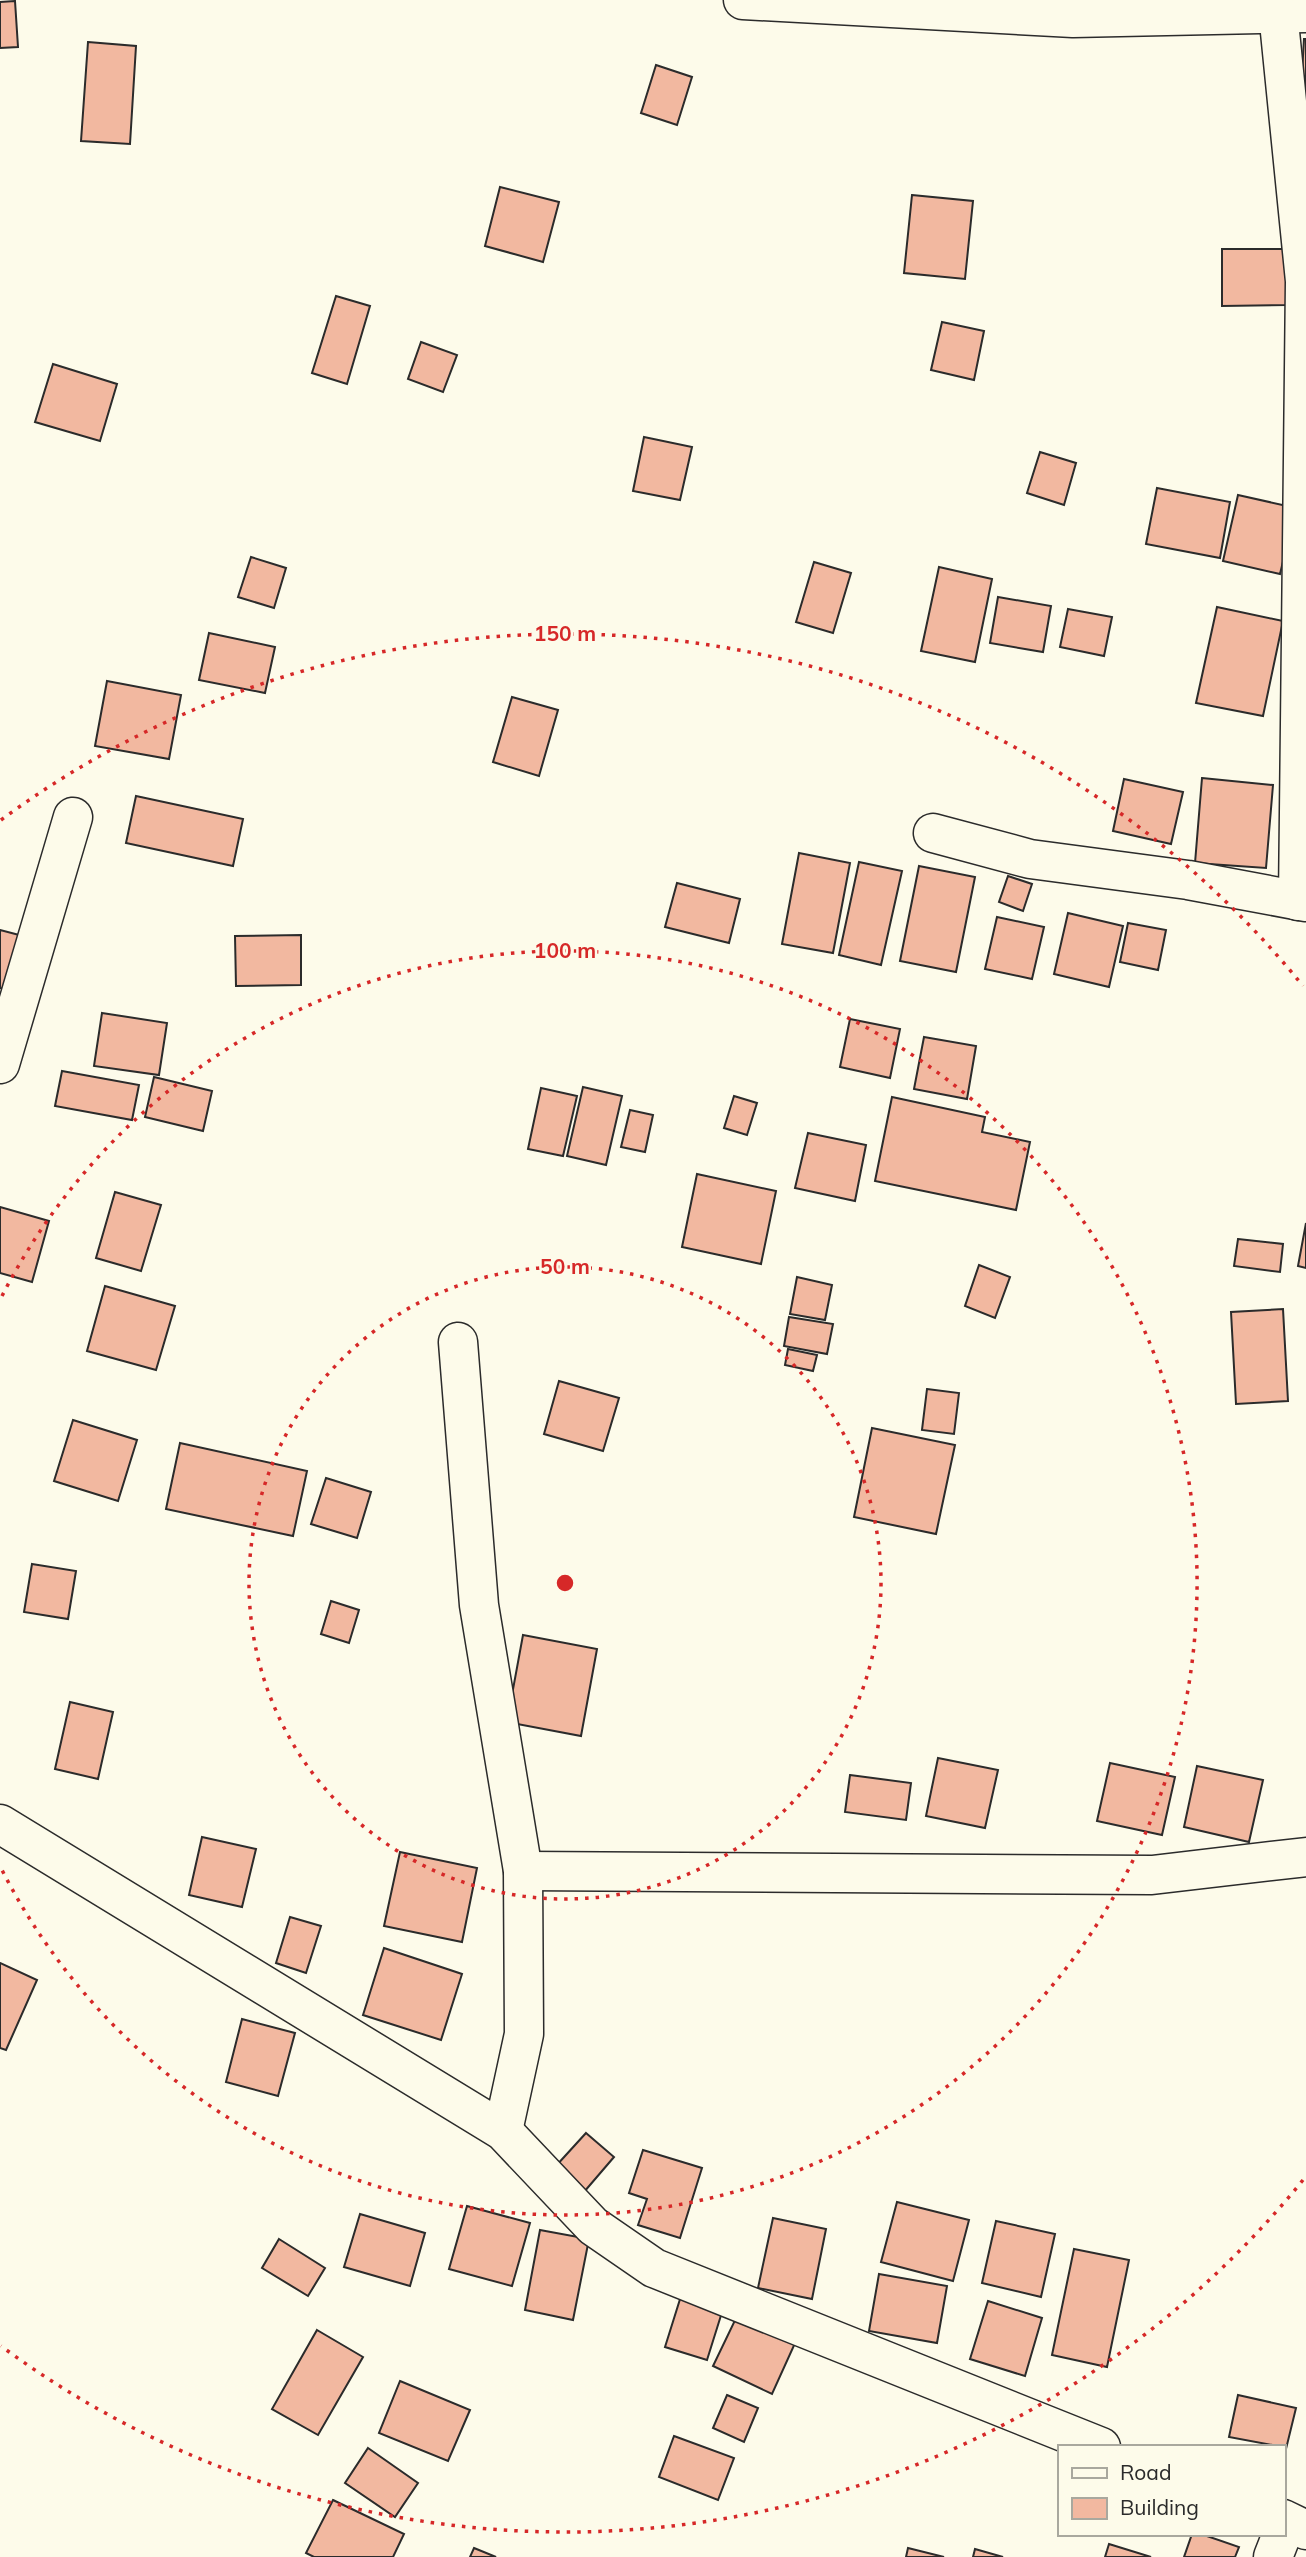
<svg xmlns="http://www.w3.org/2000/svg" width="1306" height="2557" font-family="Mulish,sans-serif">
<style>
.building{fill:#f2b8a0;stroke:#2b2b2b;stroke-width:2}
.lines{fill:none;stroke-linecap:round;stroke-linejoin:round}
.minor-casing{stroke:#2b2b2b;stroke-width:41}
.minor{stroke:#fdfbea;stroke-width:38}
.ring{fill:none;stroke:#d62828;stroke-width:3.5;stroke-dasharray:3.5 7}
.centre{fill:#d62828;stroke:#fdfbea;stroke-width:3.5}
.ring-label{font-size:21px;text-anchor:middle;font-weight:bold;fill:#d62828;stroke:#fdfbea;stroke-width:5;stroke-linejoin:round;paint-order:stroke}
</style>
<rect width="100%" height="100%" fill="#fdfbea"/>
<g class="building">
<polygon points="15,1 18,47 0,48 0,2"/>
<polygon points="1304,39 1306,39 1306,108 1300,107"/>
<polygon points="88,42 136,46 130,144 81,141"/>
<polygon points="656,65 692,77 677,125 641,113"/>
<polygon points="500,187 559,202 543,262 485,246"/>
<polygon points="912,195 973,201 965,279 904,273"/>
<polygon points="1222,249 1287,249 1286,305 1222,306"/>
<polygon points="336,296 370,306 347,384 312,373"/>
<polygon points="942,322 984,331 974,380 931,370"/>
<polygon points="421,342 457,355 443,392 408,379"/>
<polygon points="53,364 117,384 100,441 35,422"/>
<polygon points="644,437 692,447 680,500 633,491"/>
<polygon points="1040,452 1076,463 1064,505 1027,493"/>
<polygon points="1157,488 1230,502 1220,558 1146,544"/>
<polygon points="1238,495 1296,508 1280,574 1223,561"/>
<polygon points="251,557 286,568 274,608 238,597"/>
<polygon points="814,562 851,573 833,633 796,622"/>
<polygon points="939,567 992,579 975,662 921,651"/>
<polygon points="998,597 1051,606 1043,652 990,643"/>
<polygon points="1217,607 1283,621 1263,716 1196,703"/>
<polygon points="1068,609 1112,617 1104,656 1060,647"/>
<polygon points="209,633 275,647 265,693 199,680"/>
<polygon points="107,681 181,695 169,759 95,746"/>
<polygon points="512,697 558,710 539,776 493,762"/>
<polygon points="1202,778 1273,785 1266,868 1195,863"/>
<polygon points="1124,779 1183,792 1171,844 1113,831"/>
<polygon points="136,796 243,819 233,866 126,843"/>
<polygon points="799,853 850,863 833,953 782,944"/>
<polygon points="859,862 902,871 881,965 839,955"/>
<polygon points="919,866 975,877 956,972 900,961"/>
<polygon points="1008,876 1032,884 1023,911 999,902"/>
<polygon points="677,883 740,899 729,943 665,927"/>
<polygon points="1068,913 1123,926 1109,987 1054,974"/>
<polygon points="997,917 1044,927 1032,979 985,969"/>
<polygon points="1128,923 1166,930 1158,970 1120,962"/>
<polygon points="0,930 23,936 7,990 0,988"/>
<polygon points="301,935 301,985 236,986 235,936"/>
<polygon points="102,1013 167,1023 159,1075 94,1066"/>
<polygon points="850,1019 900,1029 890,1078 840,1067"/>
<polygon points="924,1037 976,1046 967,1099 914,1089"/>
<polygon points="62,1071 139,1085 132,1120 55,1106"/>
<polygon points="154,1077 212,1091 203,1131 145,1117"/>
<polygon points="583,1087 622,1096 606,1165 567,1156"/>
<polygon points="541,1088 577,1096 563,1156 528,1149"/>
<polygon points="734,1096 757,1103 747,1135 724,1128"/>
<polygon points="892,1097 985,1117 982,1132 1030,1142 1016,1210 875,1181"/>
<polygon points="630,1110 653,1115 645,1152 621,1147"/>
<polygon points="808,1133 866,1145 855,1201 795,1188"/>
<polygon points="697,1174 776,1191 761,1264 682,1247"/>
<polygon points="115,1192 161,1205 141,1271 96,1258"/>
<polygon points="0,1207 49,1221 32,1282 0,1273"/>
<polygon points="1306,1223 1306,1268 1298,1266"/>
<polygon points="1238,1239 1283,1244 1280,1272 1234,1266"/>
<polygon points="979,1265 1010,1277 995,1318 965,1306"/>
<polygon points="797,1277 832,1285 825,1320 790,1314"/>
<polygon points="105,1286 175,1306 156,1370 87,1351"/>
<polygon points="1283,1309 1288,1401 1236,1404 1231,1312"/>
<polygon points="789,1317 833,1324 827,1354 784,1346"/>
<polygon points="788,1349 817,1355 813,1371 785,1365"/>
<polygon points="559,1381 619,1398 603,1451 544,1434"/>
<polygon points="927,1389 959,1393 954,1434 922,1430"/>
<polygon points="73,1420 137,1440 118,1501 54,1481"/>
<polygon points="872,1428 955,1445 936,1534 854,1517"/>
<polygon points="180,1443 307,1471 293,1536 166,1509"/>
<polygon points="326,1478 371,1492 357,1538 311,1524"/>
<polygon points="32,1564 76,1571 68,1619 24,1612"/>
<polygon points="331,1601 359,1610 349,1643 321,1634"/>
<polygon points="523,1635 597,1649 581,1736 507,1722"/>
<polygon points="70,1702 113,1712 98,1779 55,1769"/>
<polygon points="938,1758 998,1770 985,1828 926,1816"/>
<polygon points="1110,1763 1175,1777 1162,1835 1097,1821"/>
<polygon points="1197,1766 1263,1780 1249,1842 1184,1827"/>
<polygon points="850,1775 911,1783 906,1820 845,1812"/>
<polygon points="202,1837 256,1849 242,1907 189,1895"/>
<polygon points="400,1852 477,1868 462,1942 384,1926"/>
<polygon points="290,1917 321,1926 306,1973 276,1963"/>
<polygon points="384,1948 462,1974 441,2040 363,2015"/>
<polygon points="0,1963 37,1980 6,2050 0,2048"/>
<polygon points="242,2019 295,2033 278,2096 226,2082"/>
<polygon points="586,2133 614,2157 584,2192 555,2167"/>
<polygon points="643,2150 702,2168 680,2238 638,2225 647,2199 629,2193"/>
<polygon points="897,2202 969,2220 953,2281 881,2262"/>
<polygon points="467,2206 530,2223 512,2286 449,2269"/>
<polygon points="360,2214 425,2233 410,2286 344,2267"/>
<polygon points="773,2218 826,2229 812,2299 758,2288"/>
<polygon points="996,2221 1055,2234 1041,2297 982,2283"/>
<polygon points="540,2230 589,2239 573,2320 525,2310"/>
<polygon points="279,2239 325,2268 308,2296 262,2268"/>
<polygon points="1074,2249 1129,2260 1107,2367 1052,2355"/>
<polygon points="879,2274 947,2286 937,2343 869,2331"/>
<polygon points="681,2296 723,2309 707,2360 665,2347"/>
<polygon points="988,2301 1042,2318 1025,2376 970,2359"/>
<polygon points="738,2314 796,2341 772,2394 713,2366"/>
<polygon points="317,2330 363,2357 318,2435 272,2409"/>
<polygon points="400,2381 470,2410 448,2461 379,2433"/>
<polygon points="727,2395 758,2408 744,2442 713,2428"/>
<polygon points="1238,2395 1296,2408 1286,2449 1283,2447 1229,2437"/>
<polygon points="674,2436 734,2458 718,2500 659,2477"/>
<polygon points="368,2448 418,2483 395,2517 345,2483"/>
<polygon points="333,2500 404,2534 393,2557 314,2557 306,2553"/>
<polygon points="1192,2534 1201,2534 1239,2547 1235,2557 1184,2557"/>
<polygon points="1109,2544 1151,2557 1105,2557"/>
<polygon points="474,2548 496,2557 470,2557"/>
<polygon points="908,2548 944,2557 906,2557"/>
<polygon points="975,2549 1003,2557 973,2557"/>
</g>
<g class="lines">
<g class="minor-casing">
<g id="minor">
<polyline points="743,0 1073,18 1306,13"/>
<polyline points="1278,12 1305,281 1298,901"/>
<polyline points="933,833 1030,859 1188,880 1306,902"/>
<polyline points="0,1064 73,817"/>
<polyline points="458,1342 479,1605 523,1871 524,2034 503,2131"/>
<polyline points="0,1824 503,2131 593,2226 654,2268 1101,2447"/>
<polyline points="523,1871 1152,1875 1306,1857"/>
<polyline points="1283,2519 1306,2530"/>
<polyline points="1273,2557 1282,2534"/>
</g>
</g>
<use href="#minor" class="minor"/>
</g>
<g class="ring">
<circle cx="565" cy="1583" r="316"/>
<path d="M2 1296A632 632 0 1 1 2 1870"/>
<path d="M1303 2180A949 949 0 0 1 1 2346M1 820A949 949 0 0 1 1303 986"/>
</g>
<circle cx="565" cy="1583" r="10" class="centre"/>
<g class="ring-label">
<text x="565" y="641">150 m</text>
<text x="565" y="958">100 m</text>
<text x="565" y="1274">50 m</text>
</g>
<rect x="1058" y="2445" width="228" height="91" fill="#fdfbea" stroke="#a9a89e" stroke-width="2"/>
<rect x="1072" y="2468" width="35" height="10" fill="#fdfbea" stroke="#a9a89e" stroke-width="2"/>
<text x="1120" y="2480" font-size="21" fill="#2b2b2b">Road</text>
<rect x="1072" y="2498" width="35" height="21" fill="#f2b8a0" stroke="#a9a89e" stroke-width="2"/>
<text x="1120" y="2515" font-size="21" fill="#2b2b2b">Building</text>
</svg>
